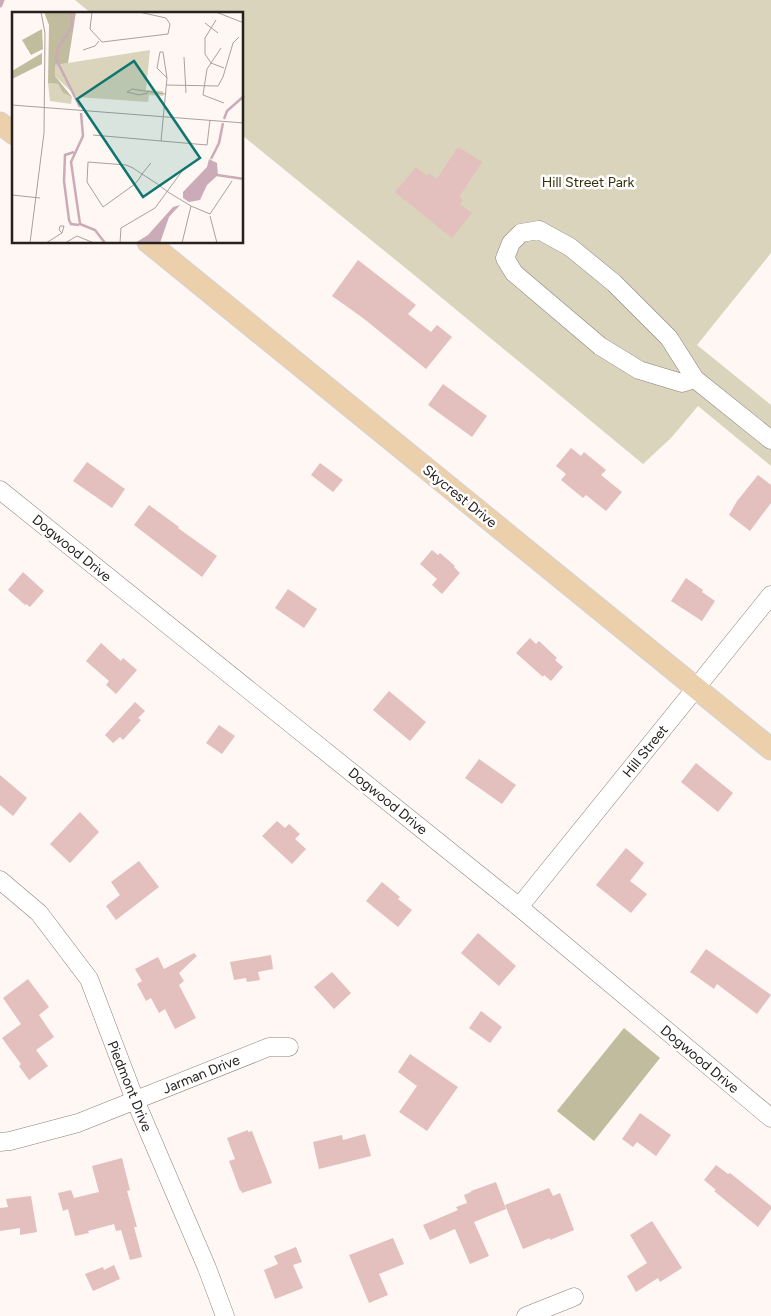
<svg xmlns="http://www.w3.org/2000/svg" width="771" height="1316" font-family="Figtree,sans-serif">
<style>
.green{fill:#d9d4bb}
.forest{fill:#c1bc9e}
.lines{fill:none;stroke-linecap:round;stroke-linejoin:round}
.stream{stroke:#ccabb8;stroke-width:5}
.building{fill:#e3bfbe}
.minor-casing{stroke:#8c817c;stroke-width:19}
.major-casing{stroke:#d4d3d2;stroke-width:23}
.minor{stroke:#fff;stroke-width:18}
.major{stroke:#eccfab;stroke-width:21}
.labels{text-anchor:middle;stroke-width:5;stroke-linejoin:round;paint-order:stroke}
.park-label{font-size:14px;fill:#362f07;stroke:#fff}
.street-label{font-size:14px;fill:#26211f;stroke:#fff}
.inset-river{fill:none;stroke:#ccabb8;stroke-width:2.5}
.inset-road{fill:none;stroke:#a8a19e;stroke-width:1}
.view{fill:#0f766e;fill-opacity:0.15;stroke:#0f766e;stroke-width:2.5}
.inset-edge{fill:none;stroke:#26211f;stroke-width:2.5}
</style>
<rect width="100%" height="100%" fill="#fef7f3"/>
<polygon class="green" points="75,0 771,0 771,253 697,345 771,405 771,466 698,406 671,438 643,464 419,279 243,136 242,14 92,14"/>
<polygon class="forest" points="624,1028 660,1058 594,1141 557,1111"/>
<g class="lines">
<polyline class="stream" points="0,5 2,0"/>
</g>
<g class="building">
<polygon points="458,147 482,162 459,197 463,200 460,204 472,213 452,238 395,192 416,167 427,176 429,173 437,179"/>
<polygon points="358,260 416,305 408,314 431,332 437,325 452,337 426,369 363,318 332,296"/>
<polygon points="443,384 487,416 472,437 428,405"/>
<polygon points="571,448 581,456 584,452 606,470 601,475 622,492 606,511 586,495 583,498 561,480 566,474 556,466"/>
<polygon points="87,462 125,489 112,508 73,481"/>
<polygon points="320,463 343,480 333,492 311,475"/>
<polygon points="758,475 771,485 771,503 750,531 729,515 737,501"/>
<polygon points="149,505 179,527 178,528 217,556 202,577 134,525"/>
<polygon points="432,550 438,555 440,553 455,566 454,567 460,573 442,594 432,585 437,579 420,564"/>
<polygon points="23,572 44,591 30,607 26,604 25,605 8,590"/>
<polygon points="686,578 703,590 702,592 715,601 702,621 671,601"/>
<polygon points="288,589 317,609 304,628 275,608"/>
<polygon points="530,638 536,644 539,641 557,658 555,660 563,667 551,681 544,675 543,677 516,653"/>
<polygon points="101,643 121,661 123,658 137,670 116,694 106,685 109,681 86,661"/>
<polygon points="389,691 426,722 410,741 373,710"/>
<polygon points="135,702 145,711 138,718 141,720 123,740 120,737 113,743 105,735"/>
<polygon points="219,725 235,736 222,754 206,743"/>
<polygon points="479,759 516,785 502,804 465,778"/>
<polygon points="696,763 733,793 718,812 681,782"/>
<polygon points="0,775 27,798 13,816 0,805"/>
<polygon points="80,812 99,832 70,863 50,844"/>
<polygon points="277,821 285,828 289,824 300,834 295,839 306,849 292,864 262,836"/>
<polygon points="626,848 644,863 630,881 647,894 631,913 596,885"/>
<polygon points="139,861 159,887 116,920 106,906 120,895 111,882"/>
<polygon points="382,882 400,897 398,899 412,910 398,927 366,901"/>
<polygon points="478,933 516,966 499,986 461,953"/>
<polygon points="706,949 743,975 771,995 757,1014 717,984 714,989 690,972"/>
<polygon points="194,953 197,956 179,973 184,981 179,985 196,1018 175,1029 165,1009 159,1013 151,998 146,1001 137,984 142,981 135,969 158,957 164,969"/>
<polygon points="271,955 273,969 258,972 260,980 247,982 246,978 234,980 230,962"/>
<polygon points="332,972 351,993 334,1009 314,987"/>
<polygon points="28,979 49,1007 39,1015 54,1037 36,1050 48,1066 29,1080 19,1066 21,1064 2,1038 21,1024 3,998"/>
<polygon points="481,1011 502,1027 490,1043 469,1028"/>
<polygon points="410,1054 458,1087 427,1131 399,1112 417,1086 398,1072"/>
<polygon points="640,1113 671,1135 656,1156 637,1142 633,1147 622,1139"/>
<polygon points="248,1130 248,1132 252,1131 272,1183 242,1193 241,1190 240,1191 229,1161 235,1159 227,1138"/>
<polygon points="365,1134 371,1156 319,1169 313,1142 342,1135 343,1140"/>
<polygon points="122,1158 130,1190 127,1191 137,1227 134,1227 142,1257 130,1260 121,1230 116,1231 114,1224 88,1231 89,1233 75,1236 68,1209 63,1211 58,1193 71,1190 74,1198 99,1192 92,1166"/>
<polygon points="716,1165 728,1174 730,1173 771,1206 771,1209 758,1227 714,1191 716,1190 704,1180"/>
<polygon points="496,1182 506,1209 474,1222 489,1256 470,1264 455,1229 430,1240 423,1225 458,1210 456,1207 467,1203 464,1195 471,1192 471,1191"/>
<polygon points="549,1188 553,1196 560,1193 574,1230 550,1240 550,1238 523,1249 505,1205"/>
<polygon points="31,1196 37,1232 20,1235 20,1228 0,1231 0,1208 8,1207 6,1199"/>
<polygon points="652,1221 682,1268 660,1282 658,1278 636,1292 627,1276 647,1263 630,1235"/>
<polygon points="393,1238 404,1264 379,1274 388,1295 369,1303 349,1255"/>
<polygon points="296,1247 302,1262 293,1265 303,1288 275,1299 264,1270 278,1264 274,1256"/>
<polygon points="114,1265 120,1279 93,1291 85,1274 103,1267 104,1270"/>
</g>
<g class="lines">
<g class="minor-casing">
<g id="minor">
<polyline points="695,379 682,383 639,370 600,346 514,273 505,258 511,243 521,233 539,230 570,247 614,283 669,338 695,379 771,440"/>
<polyline points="0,490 519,907 771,1118"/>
<polyline points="0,880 39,913 89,979 135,1100 207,1268 225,1316"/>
<polyline points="519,907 771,595"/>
<polyline points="0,1142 10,1141 78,1123 269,1047 289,1047"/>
<polyline points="526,1316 574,1297"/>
</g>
</g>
<g class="major-casing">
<g id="major">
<polyline points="0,123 14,134"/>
<polyline points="148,242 771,749"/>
</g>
</g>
<use href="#minor" class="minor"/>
<use href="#major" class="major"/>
</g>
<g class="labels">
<g class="park-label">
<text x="588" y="187">Hill Street Park</text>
</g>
<g class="street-label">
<text transform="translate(460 496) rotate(39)" y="5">Skycrest Drive</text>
<text transform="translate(72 548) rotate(39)" y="5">Dogwood Drive</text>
<text transform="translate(645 751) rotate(-51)" y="5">Hill Street</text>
<text transform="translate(388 801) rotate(39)" y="5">Dogwood Drive</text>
<text transform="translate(700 1059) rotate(40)" y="5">Dogwood Drive</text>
<text transform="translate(201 1074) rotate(-22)" y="5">Jarman Drive</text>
<text transform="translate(130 1086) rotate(68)" y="5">Piedmont Drive</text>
</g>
</g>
<g transform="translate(12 12)">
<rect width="231" height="231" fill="#fef7f3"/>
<path d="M138,38L134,78L151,79V84L137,83L136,90L65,85L43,64V53ZM36,71L46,72L51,81L60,85L59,92L38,89Z" fill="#d9d4bb"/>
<path d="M32,0H64L56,51L43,53V64L60,85L51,81L46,72L36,71L37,13ZM30,17L31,37L19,43L10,28ZM30,41V52L0,67V59Z" fill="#c1bc9e"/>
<path d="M197,147L205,151L206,163L195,173L188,188L177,190L171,186V180L195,155ZM168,193L157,205L148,231H123L136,223L161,195Z" fill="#ccabb8"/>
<path class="inset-river" d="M59,0L60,15L46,36L44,47L68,95M69,101L71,124L59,150L68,212L83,218L93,231M212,107L215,99L232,84M62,140L53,143L52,169L57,208L59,212L67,213M199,147L207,131L211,111M205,163L232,167"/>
<path class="inset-road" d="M80,0L78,17L90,30L156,22L158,12L154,6L127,0M204,0L232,11M204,8L193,26V42L199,51L212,56M193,11L206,21M209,36L195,57L191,83L212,91M71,38L83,34L87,29M148,40H151L155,66L145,56ZM172,45L174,81M154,73L206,74L211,65L221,31L227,25M136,81L127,83L115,80L120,77L153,82M0,93L232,111M81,123L195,133L198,108M149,129L155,66M139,151L138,152L130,162L127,167L123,172L91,195L75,170L76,150L114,153L121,156L130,162L144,171L156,180L179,194L198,202L220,169M0,183L28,186M198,204L205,231M48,214H52L50,221L47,218ZM18,231L32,121L33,21L29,0M34,231L50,221M53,231L65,224L82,231M108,231L109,216L143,196L173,155M170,231L179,194"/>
<path class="view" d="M122,49L188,146L131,185L65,87Z"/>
<rect width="231" height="231" class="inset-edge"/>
</g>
</svg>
